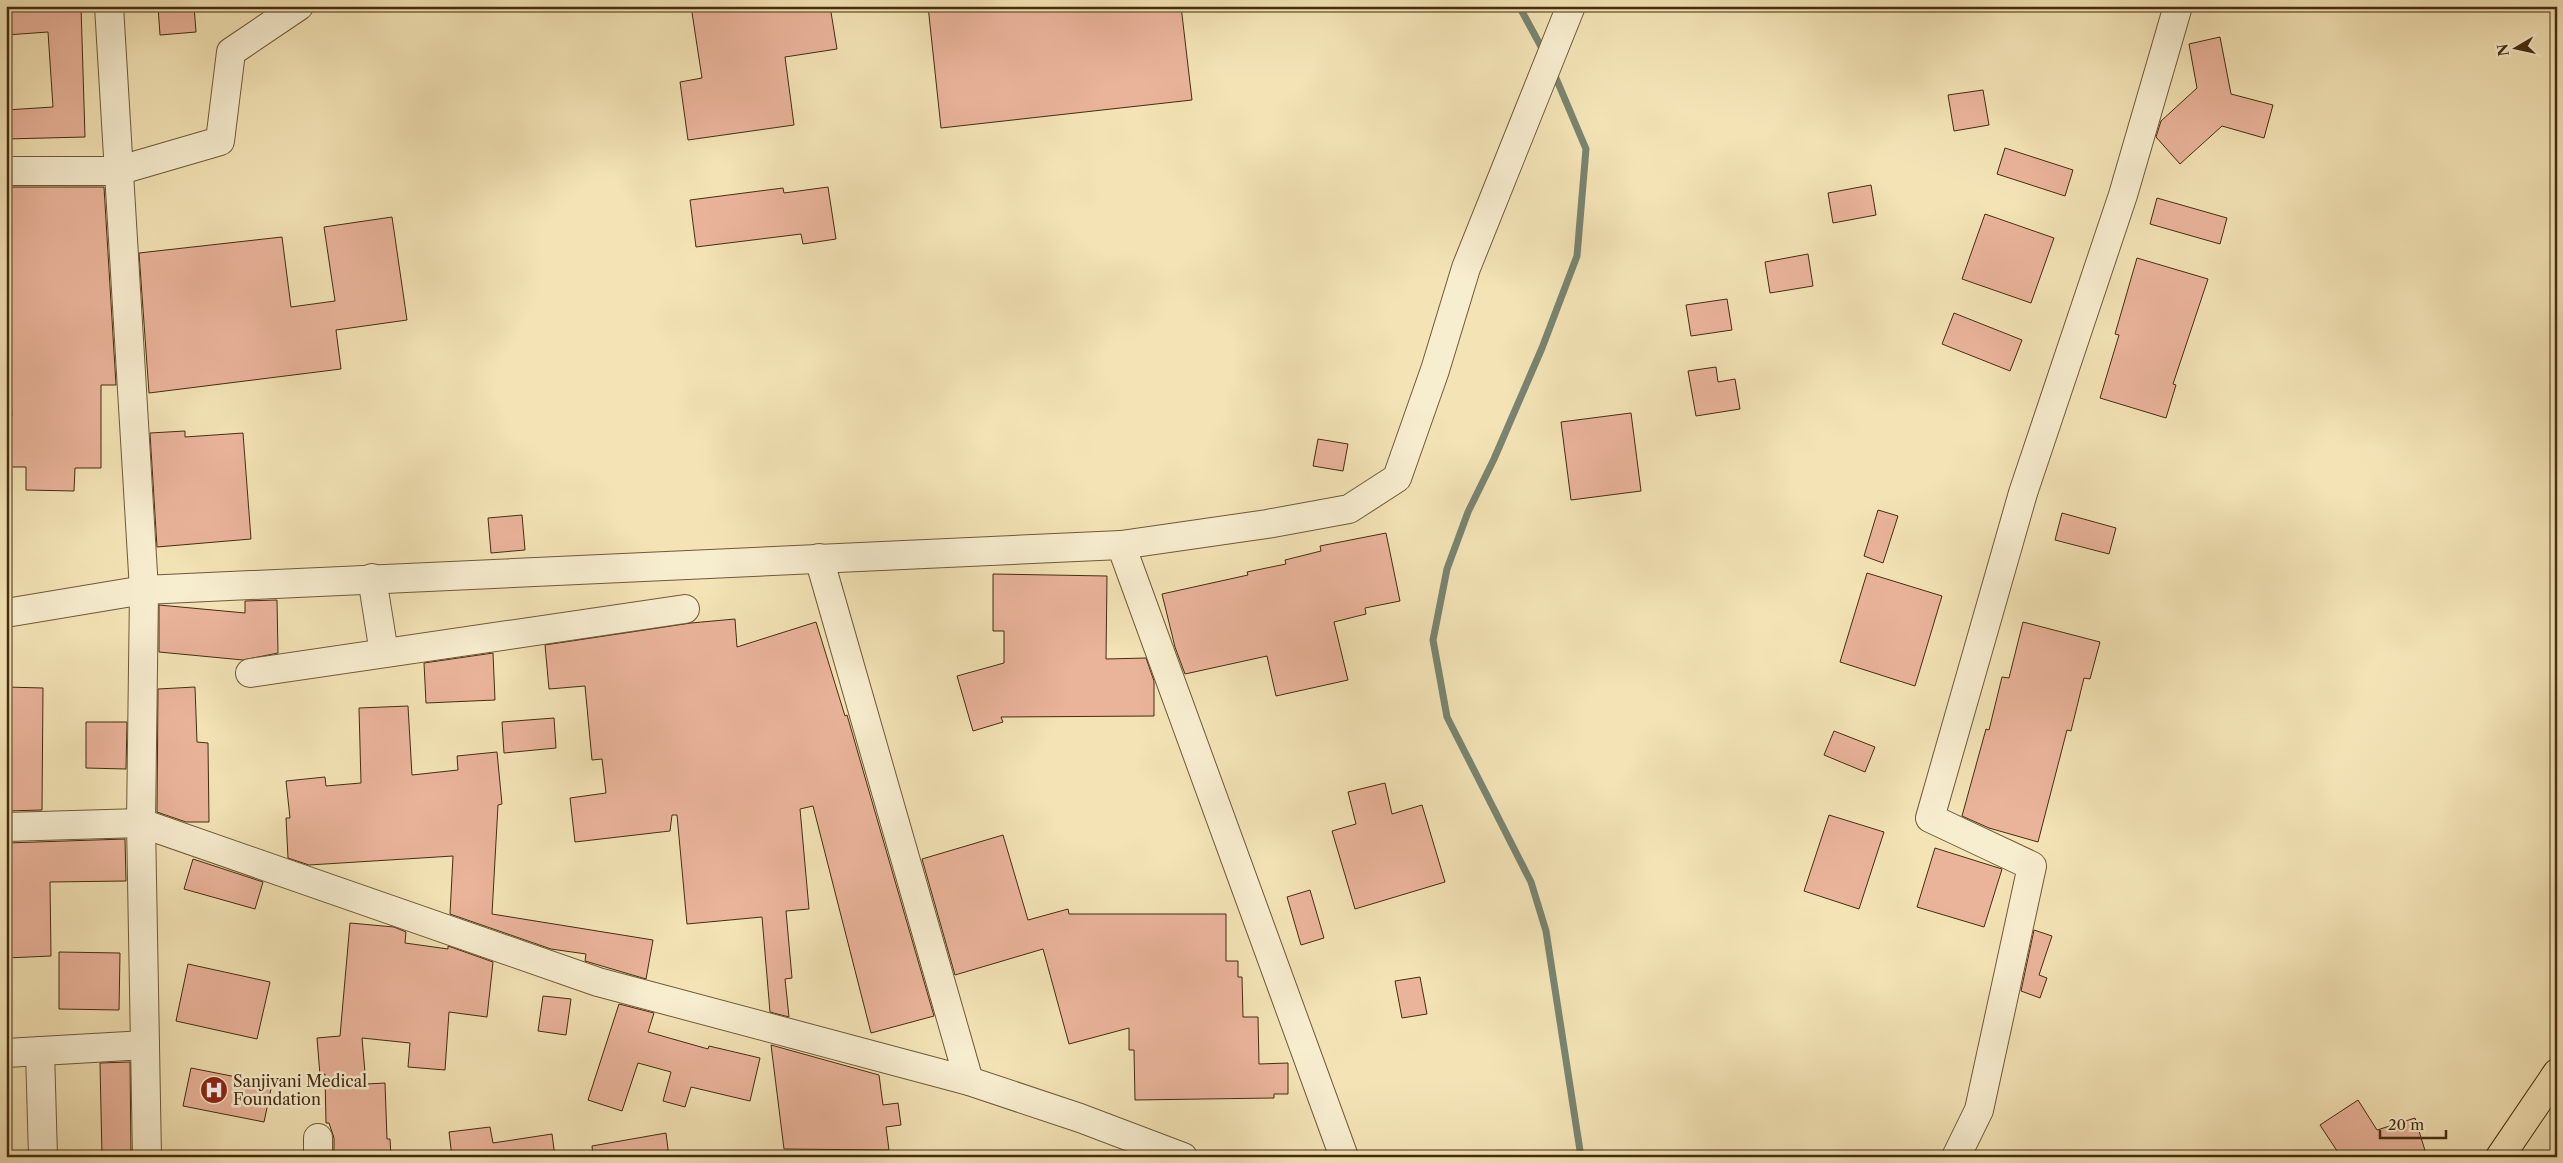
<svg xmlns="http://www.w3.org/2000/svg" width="2563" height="1163" font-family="'Libre Caslon Text',serif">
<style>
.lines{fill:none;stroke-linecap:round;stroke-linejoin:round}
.stream{stroke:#798470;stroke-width:7}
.building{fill:#eab49b;stroke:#452d0f}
.minor-casing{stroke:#705a38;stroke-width:30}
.major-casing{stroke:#452d0f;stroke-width:30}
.minor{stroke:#f7edcf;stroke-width:28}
.major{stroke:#f3e3b5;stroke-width:28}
.labels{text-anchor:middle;stroke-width:5;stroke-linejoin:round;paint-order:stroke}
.poi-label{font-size:16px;fill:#452d0f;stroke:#f7edcf;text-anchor:start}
</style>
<rect width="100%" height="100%" fill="#f3e3b5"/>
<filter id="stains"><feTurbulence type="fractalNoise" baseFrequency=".004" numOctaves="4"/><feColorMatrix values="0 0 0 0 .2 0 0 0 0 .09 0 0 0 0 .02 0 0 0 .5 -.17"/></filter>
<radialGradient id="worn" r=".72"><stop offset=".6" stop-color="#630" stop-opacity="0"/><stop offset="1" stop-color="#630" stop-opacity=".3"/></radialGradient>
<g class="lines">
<g class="stream">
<polyline points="1519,6 1544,52"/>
<polyline points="1553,71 1586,149 1577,256 1542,348 1494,459 1468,512 1447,569 1433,640 1447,717 1531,882 1546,931 1581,1157"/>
</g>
</g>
<g class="building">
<polygon points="6,6 81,6 85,137 6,139 6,110 53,107 48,32 6,35"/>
<polygon points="158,6 194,6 196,32 160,35"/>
<polygon points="691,6 830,6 837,49 785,57 794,125 688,140 680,82 702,78"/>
<polygon points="928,6 1181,6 1192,100 941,128"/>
<polygon points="2220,37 2231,94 2273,105 2264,138 2222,126 2180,164 2156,137 2161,121 2197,88 2189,44"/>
<polygon points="1983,90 1989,125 1954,131 1948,95"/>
<polygon points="2005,148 2073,170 2065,196 1997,174"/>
<polygon points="1871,185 1876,215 1833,223 1828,193"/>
<polygon points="6,187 104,187 116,385 101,385 101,468 75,468 74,491 26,490 26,467 6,467 6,416 12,416 6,288"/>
<polygon points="828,187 836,239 803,244 801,234 696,247 690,200 783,188 784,193"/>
<polygon points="2157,198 2227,218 2220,244 2150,224"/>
<polygon points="1985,214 2054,238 2031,303 1962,279"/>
<polygon points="392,217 407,320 336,330 341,369 149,393 139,253 282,237 291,307 335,301 324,227"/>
<polygon points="1808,254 1813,286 1770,293 1765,262"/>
<polygon points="2137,258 2208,279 2173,384 2176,385 2166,418 2100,398 2119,335 2115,334"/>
<polygon points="1727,299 1732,330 1691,336 1686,305"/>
<polygon points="1954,313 2022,340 2010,371 1942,344"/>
<polygon points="1716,367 1718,382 1735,379 1740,409 1696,416 1688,371"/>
<polygon points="1631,413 1641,491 1571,500 1561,422"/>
<polygon points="185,431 185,437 243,433 251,539 157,547 150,433"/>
<polygon points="1318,439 1348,444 1343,471 1313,466"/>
<polygon points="1878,510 1898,516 1883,563 1864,556"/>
<polygon points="2062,513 2116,528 2109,554 2055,540"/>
<polygon points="522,515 525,550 491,553 488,518"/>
<polygon points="1386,533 1400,601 1365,608 1366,614 1334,622 1348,680 1276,696 1267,656 1185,674 1175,647 1162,594 1248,575 1247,572 1286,564 1285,560 1321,551 1320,546"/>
<polygon points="1867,573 1942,596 1915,686 1840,662"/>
<polygon points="993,574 1107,576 1106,659 1146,658 1154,681 1154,716 1001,717 1003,722 973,731 957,676 1004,663 1004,631 993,631"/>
<polygon points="277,600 278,653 243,660 159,652 159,605 245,613 245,601"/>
<polygon points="735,619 737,647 816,622 845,716 847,715 934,1016 871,1033 813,806 800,809 809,909 786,911 792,978 785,979 789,1017 770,1012 762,917 687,924 677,815 672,815 670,831 575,842 570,798 606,793 602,759 592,760 585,686 549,689 545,645 691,623"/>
<polygon points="2023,622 2100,642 2090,679 2084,678 2071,731 2067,730 2038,842 1989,828 1962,816 1986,729 1989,730 2002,677 2009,678"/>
<polygon points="493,653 495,700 426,703 424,663"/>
<polygon points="6,687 43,688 42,810 6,811"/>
<polygon points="195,687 197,742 208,743 209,822 186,822 157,812 158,689"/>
<polygon points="408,706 412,775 458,770 457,756 497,752 502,804 498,805 492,914 653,940 646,979 585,961 586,954 551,949 450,914 453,856 309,865 288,858 286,818 290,818 286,781 325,777 326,786 361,783 359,708"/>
<polygon points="554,718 556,748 504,753 502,722"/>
<polygon points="86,722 127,722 126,769 86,768"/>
<polygon points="1834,731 1875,747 1865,772 1824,755"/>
<polygon points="1385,783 1392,814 1422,805 1445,882 1355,909 1332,831 1356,824 1348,792"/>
<polygon points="1829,815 1884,832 1859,909 1804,891"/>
<polygon points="1003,835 1028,920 1068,909 1069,914 1226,914 1226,961 1238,961 1238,977 1242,977 1243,1017 1258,1017 1259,1064 1288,1063 1288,1094 1274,1094 1274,1098 1135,1100 1134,1050 1129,1050 1129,1028 1069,1044 1043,949 955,975 922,859"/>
<polygon points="125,839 126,881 50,882 51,956 6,958 6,843"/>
<polygon points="1935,848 2002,869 1984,927 1917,907"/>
<polygon points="193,859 263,882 255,909 184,889"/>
<polygon points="1310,890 1324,938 1301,945 1287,897"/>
<polygon points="350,923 394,927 406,932 405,943 448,949 448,946 493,962 487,1017 449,1012 445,1070 408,1067 410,1043 362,1038 366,1084 385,1083 387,1139 390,1139 391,1157 334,1157 334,1138 329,1123 326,1123 325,1074 320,1075 317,1038 340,1036"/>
<polygon points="2034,930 2052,936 2039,975 2047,978 2040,998 2021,991"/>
<polygon points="59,952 120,953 119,1010 59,1009"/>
<polygon points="188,964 270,982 257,1039 176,1021"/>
<polygon points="1420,977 1427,1014 1402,1018 1395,981"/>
<polygon points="543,996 571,999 566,1035 538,1031"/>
<polygon points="619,1004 654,1013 648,1032 708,1049 709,1046 760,1058 750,1101 691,1087 685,1107 663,1101 671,1072 638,1063 622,1111 588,1100"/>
<polygon points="771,1045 879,1075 883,1105 898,1103 901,1125 886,1127 889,1150 784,1149"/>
<polygon points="130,1062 131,1157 102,1157 100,1063"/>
<polygon points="191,1068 272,1084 264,1122 183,1106"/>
<polygon points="2358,1100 2377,1130 2415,1118 2427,1157 2341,1157 2320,1125"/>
<polygon points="490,1127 493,1143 552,1134 555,1157 452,1157 449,1132"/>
<polygon points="666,1133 669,1157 593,1157 592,1146"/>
</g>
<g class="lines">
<g class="minor-casing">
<g id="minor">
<polyline points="109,6 144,590 141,823 147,1157"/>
<polyline points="6,171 117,171 220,141 231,52 299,6"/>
<polyline points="1121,545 1267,524 1349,509 1397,478 1435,370 1466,268 1571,6"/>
<polyline points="819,558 969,1081"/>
<polyline points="372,578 384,653"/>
<polyline points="6,613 144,590 1121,545 1344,1157"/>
<polyline points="250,673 685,609"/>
<polyline points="6,827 141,823 598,982 969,1081 1080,1118 1183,1157"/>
<polyline points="40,1051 43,1157"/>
<polyline points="6,1053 145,1045"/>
<polyline points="318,1138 318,1157"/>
<polyline points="1956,1157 1979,1110 2032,866 1930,818 2023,493 2123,195 2178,6"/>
</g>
</g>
<g class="major-casing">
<polyline id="major" points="2500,1157 2557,1073"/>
</g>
<use href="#minor" class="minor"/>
<use href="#major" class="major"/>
</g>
<defs>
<g id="hospital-disc" transform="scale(1.4375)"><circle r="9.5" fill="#8f2418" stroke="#f7edcf"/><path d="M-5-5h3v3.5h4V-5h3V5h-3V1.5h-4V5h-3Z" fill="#fff"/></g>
</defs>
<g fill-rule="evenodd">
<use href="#hospital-disc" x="214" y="1090"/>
</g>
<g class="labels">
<g class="poi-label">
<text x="233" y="1087">Sanjivani Medical<tspan x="233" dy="18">Foundation</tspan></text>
</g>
</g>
<rect width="2563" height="1163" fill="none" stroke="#f3e3b5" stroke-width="25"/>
<rect x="8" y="8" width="2548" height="1148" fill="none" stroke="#452d0f" stroke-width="2.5"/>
<rect x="12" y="12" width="2538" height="1138" fill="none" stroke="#452d0f"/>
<g transform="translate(2516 48) rotate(261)" stroke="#f7edcf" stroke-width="4" paint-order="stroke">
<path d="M0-4L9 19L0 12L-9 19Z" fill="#452d0f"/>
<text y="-8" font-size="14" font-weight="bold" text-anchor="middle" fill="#452d0f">N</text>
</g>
<path d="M2380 1130v8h66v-8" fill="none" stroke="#452d0f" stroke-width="2.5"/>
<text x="2388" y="1130" font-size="15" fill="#452d0f" stroke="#f7edcf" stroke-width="4" paint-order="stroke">20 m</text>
<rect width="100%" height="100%" filter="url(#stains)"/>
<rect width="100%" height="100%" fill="url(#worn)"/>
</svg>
